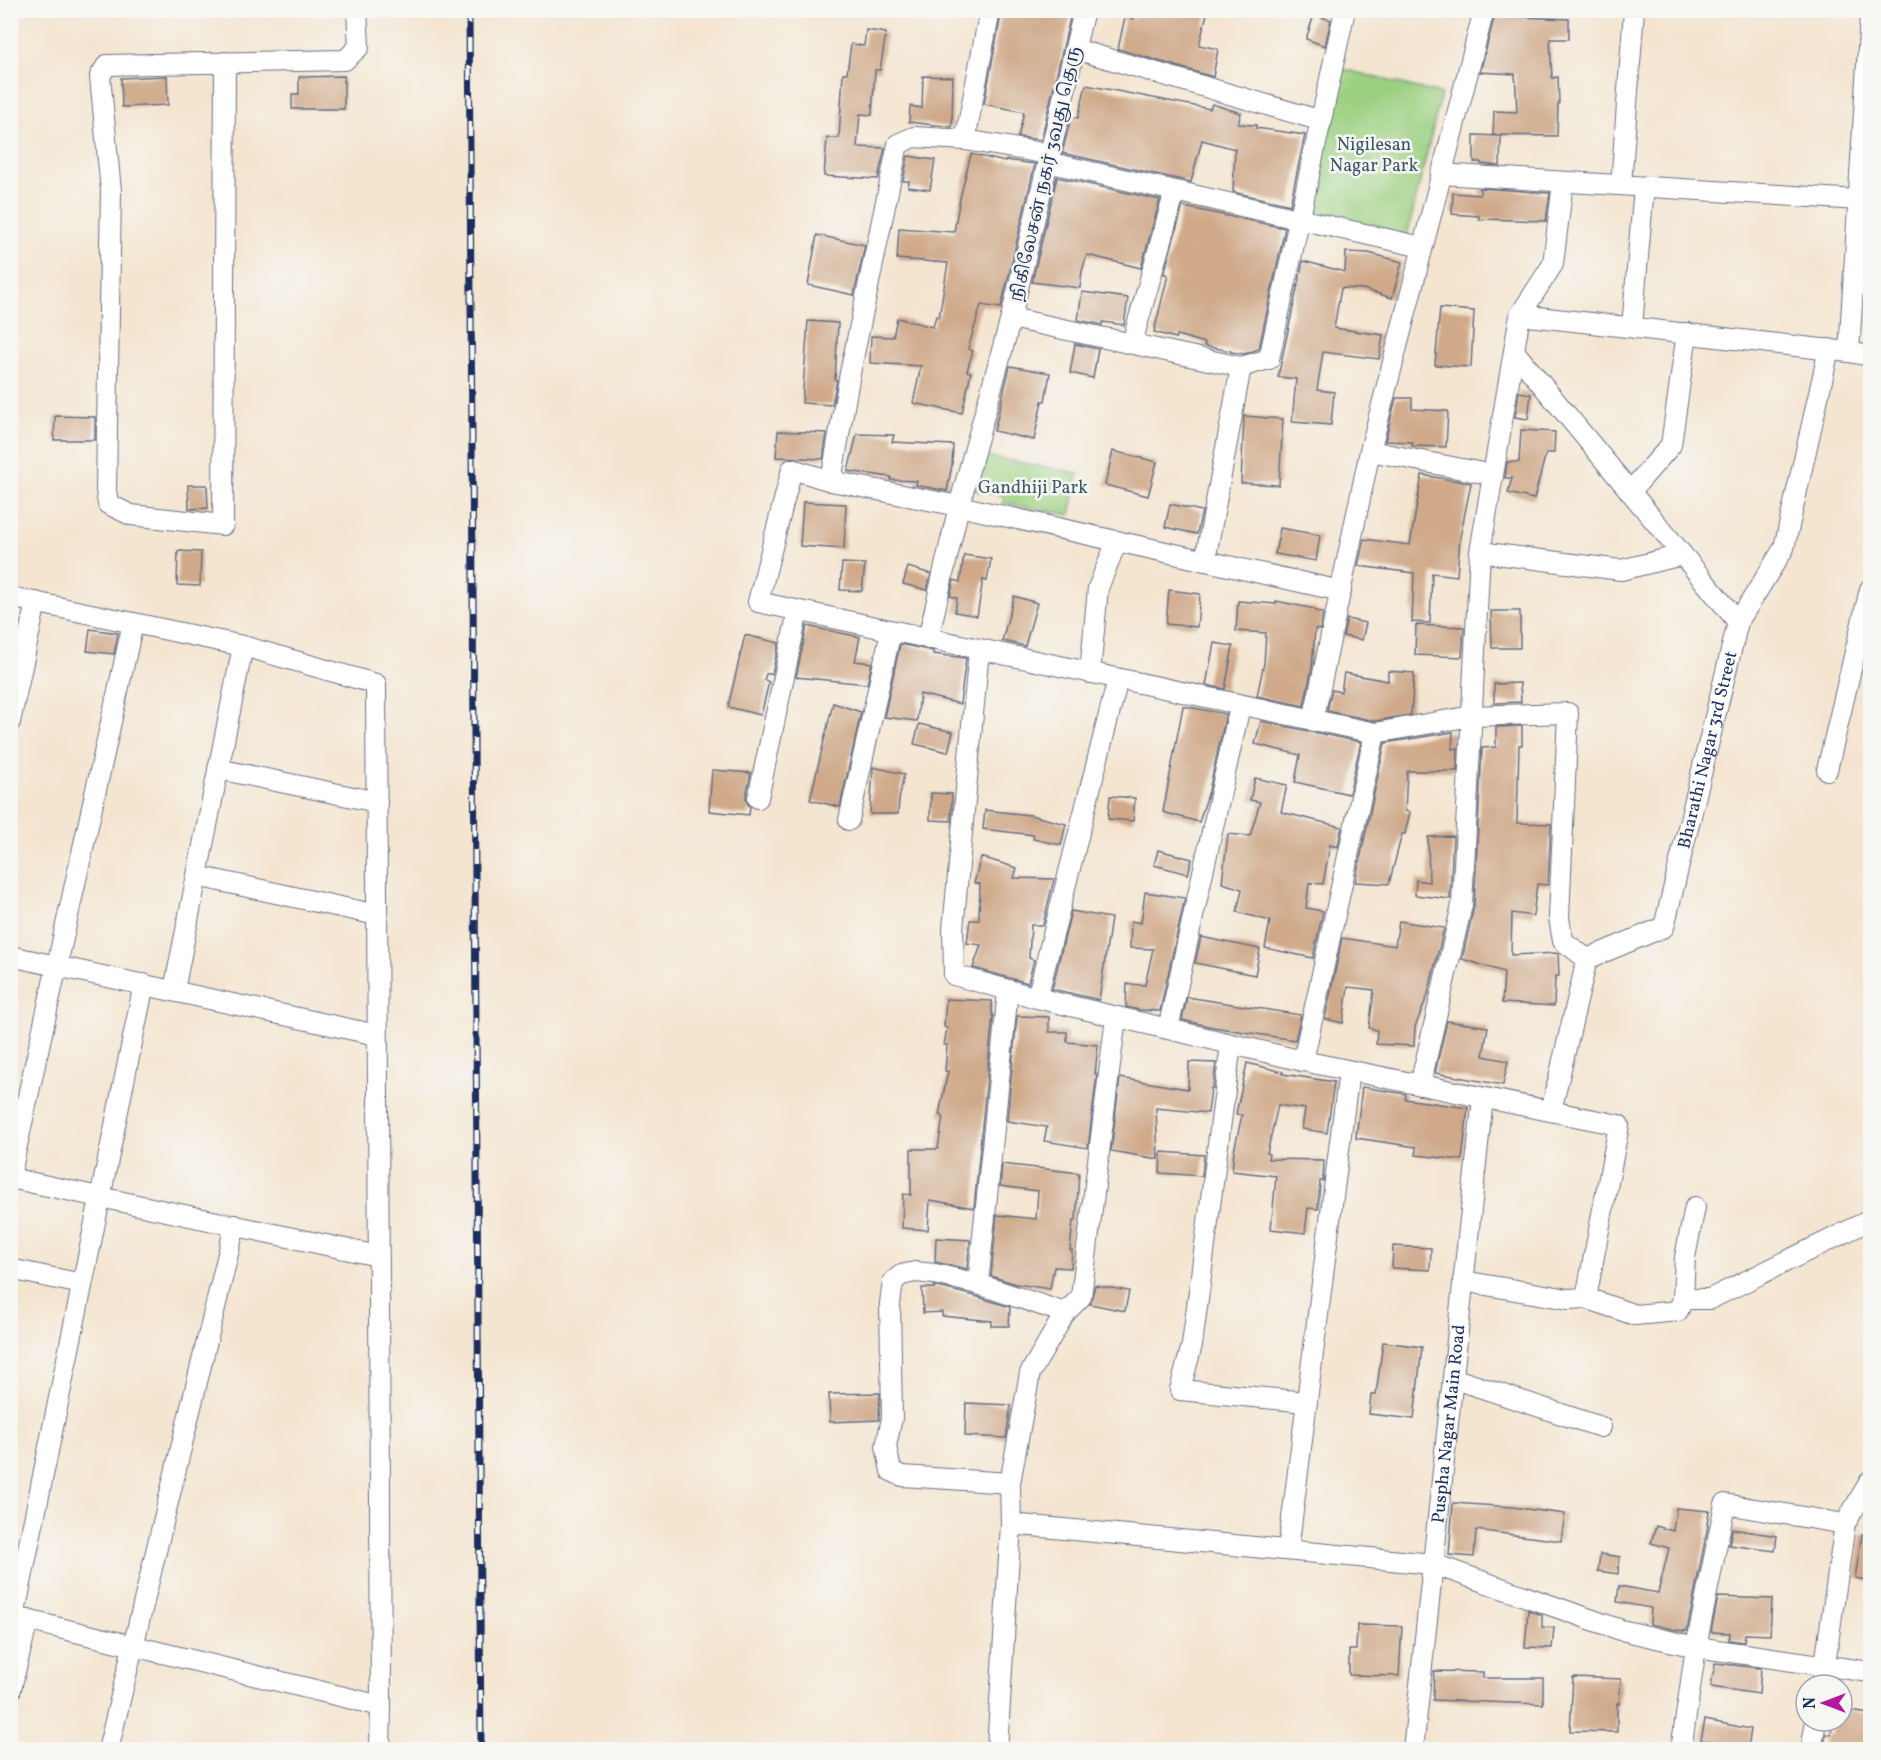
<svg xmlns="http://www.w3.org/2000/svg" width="1881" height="1760" font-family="Vollkorn,'Noto Serif Tamil',serif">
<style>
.green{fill:#9cd081;stroke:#5c8070;stroke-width:1.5}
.building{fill:#cfa989}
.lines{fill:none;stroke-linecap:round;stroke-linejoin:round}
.minor-casing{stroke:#676f86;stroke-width:22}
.minor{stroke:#fff;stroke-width:20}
.rail-casing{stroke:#1b2f5e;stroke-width:7}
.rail{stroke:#f6f6f2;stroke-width:4.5;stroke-dasharray:14;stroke-linecap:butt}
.labels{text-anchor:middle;stroke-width:5;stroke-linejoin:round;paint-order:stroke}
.park-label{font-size:18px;fill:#3b5767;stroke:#f6f6f2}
.street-label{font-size:18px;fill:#1b2f5e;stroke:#f6f6f2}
</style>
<rect width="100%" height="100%" fill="#f6f6f2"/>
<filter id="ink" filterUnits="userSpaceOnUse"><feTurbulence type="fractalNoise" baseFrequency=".0167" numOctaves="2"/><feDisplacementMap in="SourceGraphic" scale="12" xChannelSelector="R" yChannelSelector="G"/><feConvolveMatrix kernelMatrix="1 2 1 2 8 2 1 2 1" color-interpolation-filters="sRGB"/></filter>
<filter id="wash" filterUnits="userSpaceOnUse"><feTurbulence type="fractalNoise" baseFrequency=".008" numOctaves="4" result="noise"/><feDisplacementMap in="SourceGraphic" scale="24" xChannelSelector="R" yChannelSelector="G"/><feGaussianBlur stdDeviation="1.35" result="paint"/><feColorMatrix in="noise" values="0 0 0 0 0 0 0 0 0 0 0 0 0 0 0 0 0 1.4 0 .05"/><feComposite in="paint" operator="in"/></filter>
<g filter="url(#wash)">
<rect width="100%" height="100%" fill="#f4e5d0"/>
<g class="green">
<polygon points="1343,69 1441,94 1406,240 1307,215"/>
<polygon points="979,455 1078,473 1070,515 1003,503 1004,496 972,490"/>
</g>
<g id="blocks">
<g class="building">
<polygon points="1002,10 1072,10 1041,140 1018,137 1024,112 984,104"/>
<polygon points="1136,10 1208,10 1199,45 1218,49 1213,77 1118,49 1125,17 1134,19"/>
<polygon points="1496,10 1522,10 1520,17 1569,19 1569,39 1550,39 1552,78 1558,77 1559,104 1558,104 1557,136 1493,135 1494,111 1517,112 1515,74 1480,72"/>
<polygon points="1314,15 1331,20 1325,46 1306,39"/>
<polygon points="866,30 886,33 880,70 875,70 872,115 860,114 857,147 885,148 878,179 824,176 827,138 839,138 843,73 847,73 851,44 864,46"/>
<polygon points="167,76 168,105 122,107 121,78"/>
<polygon points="344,76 344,109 292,109 292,94 299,94 299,77"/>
<polygon points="923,76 953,77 952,127 909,122 910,106 922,108"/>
<polygon points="1086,85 1210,109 1212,104 1241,113 1238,124 1256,125 1256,128 1305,135 1290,205 1233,192 1235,149 1202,140 1191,182 1062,153 1071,117 1078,118"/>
<polygon points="1474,135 1501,136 1500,166 1481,164 1481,162 1474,162"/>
<polygon points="971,154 1005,162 1006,160 1035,164 1001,308 981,305 968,349 973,351 967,371 971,372 962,413 913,403 921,366 870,363 871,336 893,337 897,318 933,327 936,316 939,317 948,263 897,259 899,228 954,232 960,198"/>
<polygon points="908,156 935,160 930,190 908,187 909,181 903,181"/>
<polygon points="1057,177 1160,200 1141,268 1087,255 1082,271 1080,288 1032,282"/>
<polygon points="1480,188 1550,193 1546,221 1479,219 1479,216 1452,214 1453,193 1480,195"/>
<polygon points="1183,205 1185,207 1285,228 1259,349 1244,354 1231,352 1231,351 1204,346 1205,343 1177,335 1176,338 1154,332 1168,275 1164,274"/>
<polygon points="817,235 865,245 854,295 808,285"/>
<polygon points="1346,252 1369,253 1402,262 1392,298 1363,289 1341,288 1334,328 1383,335 1379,359 1323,352 1317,390 1334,392 1331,425 1292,422 1296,379 1278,377 1303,261 1345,272"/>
<polygon points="1082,292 1128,298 1124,325 1103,322 1102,325 1078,320"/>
<polygon points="1440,308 1474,311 1471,367 1435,365"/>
<polygon points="808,321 838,323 835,380 837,380 832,405 802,403"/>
<polygon points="1075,344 1098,349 1093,378 1070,373"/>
<polygon points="1010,366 1050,373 1045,401 1042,401 1034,440 994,431"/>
<polygon points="1519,392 1531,394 1528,419 1515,417"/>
<polygon points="1396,398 1412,398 1412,409 1448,411 1446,447 1412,446 1413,442 1385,441"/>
<polygon points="55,416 95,417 95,440 54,440"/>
<polygon points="1244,416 1283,419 1279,485 1241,483"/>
<polygon points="1521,430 1555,432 1554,453 1546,453 1534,499 1508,493 1512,478 1505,478 1507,462 1519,462"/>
<polygon points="778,431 827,433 823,459 776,457"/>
<polygon points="857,434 894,435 892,442 953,445 952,465 947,491 916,485 917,481 891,480 891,477 848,471"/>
<polygon points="1113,451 1157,462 1148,496 1105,485"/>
<polygon points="1422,475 1471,483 1460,538 1457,576 1432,573 1430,623 1412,622 1414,573 1358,566 1364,539 1410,545"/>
<polygon points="188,485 207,485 208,508 189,509"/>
<polygon points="803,502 846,504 844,549 800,546"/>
<polygon points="1170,504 1202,511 1197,534 1165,527"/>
<polygon points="1280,528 1320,535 1316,561 1275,554"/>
<polygon points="178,551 201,552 200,586 177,585"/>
<polygon points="964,555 991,559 987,581 983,580 977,616 955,612 957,598 950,596 954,580 960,582"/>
<polygon points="842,563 865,564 862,591 840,590"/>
<polygon points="908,567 931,574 927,590 903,584"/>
<polygon points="1169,590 1200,594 1197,627 1166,624"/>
<polygon points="1014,596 1037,603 1025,646 1002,641"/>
<polygon points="1238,601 1276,604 1276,601 1315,609 1315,611 1323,613 1320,630 1315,629 1312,668 1304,706 1257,696 1264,663 1266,633 1236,631"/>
<polygon points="1491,611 1520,611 1520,648 1492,648"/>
<polygon points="1347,619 1366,623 1362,640 1343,636"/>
<polygon points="1416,625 1464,627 1462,657 1415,655"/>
<polygon points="807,626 860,637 855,661 872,663 867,684 796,677"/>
<polygon points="90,629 118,633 114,654 87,651"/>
<polygon points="745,635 779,643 772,674 766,674 764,680 769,682 761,715 728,707"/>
<polygon points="1214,643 1233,646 1225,689 1206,685"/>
<polygon points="900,644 933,651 933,654 966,658 960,704 920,694 917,721 884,717"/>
<polygon points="1388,671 1414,673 1411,715 1375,721 1327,711 1332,690 1341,692 1344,673 1388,681"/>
<polygon points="1520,683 1521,702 1494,703 1494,684"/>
<polygon points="833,703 861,712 840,807 810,800"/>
<polygon points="1183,706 1226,714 1209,791 1199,822 1163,812"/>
<polygon points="1261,721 1361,742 1349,794 1295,782 1300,755 1255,744"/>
<polygon points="919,724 953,732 948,752 914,744"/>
<polygon points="1522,726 1522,745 1519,745 1517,823 1551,824 1548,885 1537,884 1533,916 1512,913 1511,955 1558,953 1559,976 1555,976 1554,1006 1502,1003 1504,972 1462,959 1474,906 1482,748 1496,747 1496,727"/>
<polygon points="1453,732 1452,749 1458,748 1457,771 1408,771 1407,773 1405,811 1410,812 1405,834 1402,834 1389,884 1355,882 1385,743"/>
<polygon points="873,767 904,774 899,800 898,814 870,814"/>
<polygon points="712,770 751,773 746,796 747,802 750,807 749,815 709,811"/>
<polygon points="1255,778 1287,785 1281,812 1342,827 1338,847 1330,845 1323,884 1309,883 1306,908 1323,911 1313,958 1265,948 1270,921 1237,912 1242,889 1222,883 1228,834 1250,836 1260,802 1250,800"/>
<polygon points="931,793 952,794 951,821 930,820"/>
<polygon points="1110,796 1135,798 1133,821 1108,819"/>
<polygon points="985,810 1030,815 1066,824 1061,845 1033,839 1034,835 983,829"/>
<polygon points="1453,836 1450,899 1415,895 1416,880 1429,882 1428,837"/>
<polygon points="1158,850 1192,859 1188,874 1154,865"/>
<polygon points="981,857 1017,868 1014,878 1054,879 1043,925 1031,925 1029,958 1034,960 1028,983 973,968 981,945 967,943 970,920 979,920 980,884 974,883"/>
<polygon points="1145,892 1185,898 1160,1011 1139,1010 1126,1007 1127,984 1145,985 1153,949 1130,948 1131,921 1141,923"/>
<polygon points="1071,911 1111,918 1099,1000 1052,989"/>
<polygon points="1399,921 1444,928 1428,994 1415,1027 1414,1046 1376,1044 1377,1030 1369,1028 1374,990 1348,987 1343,1023 1325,1019 1342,938 1395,946"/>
<polygon points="1201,937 1260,949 1255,975 1195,963"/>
<polygon points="1187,997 1301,1015 1295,1040 1213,1027 1182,1020"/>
<polygon points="946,999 992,1001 992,1015 993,1015 974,1208 930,1200 928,1230 902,1228 903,1194 911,1195 911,1149 938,1149 943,1116 939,1115 948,1071 945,1071 947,1045 944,1045 947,1028 944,1027"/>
<polygon points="1017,1016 1049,1017 1049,1032 1067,1032 1067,1042 1098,1045 1095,1074 1097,1074 1088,1148 1044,1141 1047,1127 1007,1121"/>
<polygon points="1447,1021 1488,1027 1483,1056 1508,1061 1503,1085 1435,1073"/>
<polygon points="1189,1062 1216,1063 1213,1088 1211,1088 1208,1113 1156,1108 1158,1159 1111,1151 1120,1078 1188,1089"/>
<polygon points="1247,1063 1283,1072 1283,1074 1334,1082 1327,1133 1302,1129 1305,1109 1278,1105 1267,1153 1269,1154 1268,1159 1324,1160 1323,1181 1320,1181 1318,1209 1308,1208 1305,1233 1271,1229 1276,1176 1232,1171 1234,1151 1242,1115 1236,1114"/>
<polygon points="1362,1087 1406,1094 1405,1099 1468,1108 1462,1160 1416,1155 1416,1147 1356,1138"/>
<polygon points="1161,1152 1204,1155 1202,1176 1160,1173"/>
<polygon points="1002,1164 1079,1173 1076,1221 1073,1221 1070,1250 1072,1250 1071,1268 1054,1267 1050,1289 1016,1284 991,1276 997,1215 1036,1219 1038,1191 1000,1186"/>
<polygon points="936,1238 970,1240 967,1269 935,1262"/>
<polygon points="1393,1246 1431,1248 1430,1270 1392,1268"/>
<polygon points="1095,1285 1129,1291 1125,1311 1090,1304"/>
<polygon points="934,1286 975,1296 1010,1307 1009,1326 991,1326 992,1321 942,1316 942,1312 923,1313 922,1288 934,1288"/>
<polygon points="1383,1342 1422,1347 1414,1419 1369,1414 1371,1395 1376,1395"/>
<polygon points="880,1393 879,1420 830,1422 829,1394"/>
<polygon points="966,1403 1011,1405 1006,1438 965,1436"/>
<polygon points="1453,1503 1512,1507 1565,1514 1561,1541 1476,1530 1474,1557 1449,1555"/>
<polygon points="1676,1508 1709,1511 1707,1525 1708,1526 1687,1631 1676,1630 1650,1624 1651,1608 1617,1602 1619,1586 1658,1593 1669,1548 1651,1543 1656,1526 1673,1531"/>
<polygon points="1732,1529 1777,1536 1775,1551 1729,1545"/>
<polygon points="1862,1534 1870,1534 1870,1581 1855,1578"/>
<polygon points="1600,1554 1620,1557 1618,1574 1598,1571"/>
<polygon points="1718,1597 1772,1599 1770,1635 1745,1634 1744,1642 1729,1640 1730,1633 1711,1632"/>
<polygon points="1528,1610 1542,1615 1542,1627 1554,1628 1552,1648 1525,1647"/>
<polygon points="1357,1625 1402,1626 1399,1676 1349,1675 1349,1650 1356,1650"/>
<polygon points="1715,1663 1761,1668 1759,1694 1711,1687"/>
<polygon points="1434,1671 1483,1672 1483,1678 1543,1678 1543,1704 1433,1700"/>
<polygon points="1573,1677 1621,1679 1619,1704 1617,1703 1617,1732 1570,1731"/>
<polygon points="1842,1710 1870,1714 1870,1749 1823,1749 1826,1734 1831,1735 1832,1721 1842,1721"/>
<polygon points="1705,1720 1751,1729 1748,1748 1701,1740"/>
</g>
</g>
</g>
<g filter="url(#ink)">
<use href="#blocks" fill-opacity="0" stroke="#676f86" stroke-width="1.5"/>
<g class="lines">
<g class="minor-casing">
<g id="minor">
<polyline points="1084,10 1011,318 1241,367 1269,359 1345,10"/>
<polyline points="1075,49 1322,121"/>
<polyline points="225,62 223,525 131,515 108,504 106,490 111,191 100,76 107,65 345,60 359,47 357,10"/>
<polyline points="965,140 990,10"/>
<polyline points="1047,162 1422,247"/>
<polyline points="1441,174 1859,200"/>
<polyline points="1621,185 1634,10"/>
<polyline points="1520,315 1849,352 1870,356"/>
<polyline points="1632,327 1644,187"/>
<polyline points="1132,343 1175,191"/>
<polyline points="1514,351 1738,622"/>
<polyline points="1849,352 1870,16"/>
<polyline points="1370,451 1493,475"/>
<polyline points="831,481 850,373 898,144 914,137 965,140 1049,154"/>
<polyline points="1630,492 1671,445 1687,333"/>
<polyline points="1480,552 1621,570 1682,555"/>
<polyline points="1205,561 1241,367"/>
<polyline points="1341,591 959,506 831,481 792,469 758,602 1375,733 1472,716 1568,713 1559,918 1563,941 1587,959"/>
<polyline points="10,597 243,646 376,684 381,1706 380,1750"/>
<polyline points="928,639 959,506 1011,318"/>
<polyline points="979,650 953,929 954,975 1037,998 1303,1061 1619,1125 1586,1298"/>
<polyline points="1090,673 1098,588 1117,541"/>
<polyline points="1313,721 1370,451 1484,10"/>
<polyline points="10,722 36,602"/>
<polyline points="218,769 377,802"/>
<polyline points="1827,770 1870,589"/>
<polyline points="758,798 798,611"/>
<polyline points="849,820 891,631"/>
<polyline points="197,876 377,915"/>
<polyline points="10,956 377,1035"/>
<polyline points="174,990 243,646"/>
<polyline points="1037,998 1118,679"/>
<polyline points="1168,1029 1240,706"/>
<polyline points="1231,1044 1192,1345 1180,1390 1307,1402"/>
<polyline points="1303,1061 1375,733"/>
<polyline points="1420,1085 1462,905 1480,552 1520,315 1553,264 1563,182"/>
<path id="s1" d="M1551,1111L1587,959L1664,927L1738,622L1784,548L1829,349"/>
<polyline points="10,1177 133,623"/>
<polyline points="10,1178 378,1256"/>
<polyline points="10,1269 82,1284"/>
<polyline points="1463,1281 1568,1299 1586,1298 1635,1315 1678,1311 1683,1299 1685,1257 1695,1207"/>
<polyline points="978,1284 1008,991"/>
<polyline points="1683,1299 1710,1299 1870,1220"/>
<polyline points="1453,1380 1458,1380 1601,1427"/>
<polyline points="1010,1483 902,1476 891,1471 886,1446 892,1418 890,1303 893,1282 901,1275 915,1272 935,1274 978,1284 1065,1313 1081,1297 1116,1017"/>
<polyline points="1011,1524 1433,1564 1621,1630 1696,1647 1870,1672"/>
<polyline points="1288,1550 1349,1071"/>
<polyline points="10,1616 381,1706"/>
<polyline points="14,1617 144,984"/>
<polyline points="1822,1685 1845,1524 1870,1481"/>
<polyline points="10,1692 28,1620"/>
<polyline points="108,1750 235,1225"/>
<polyline points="997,1750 1011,1524 1010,1483 1030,1373 1065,1313"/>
<path id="s2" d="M1413,1750L1483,1098"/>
<polyline points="1681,1750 1696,1647 1725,1504 1845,1524"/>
<polyline points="1811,1750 1816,1721"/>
</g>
</g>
<use href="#minor" class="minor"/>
<g class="rail-casing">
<polyline id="rail" points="469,10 481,1750"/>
</g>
<use href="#rail" class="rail"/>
</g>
</g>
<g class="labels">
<g class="park-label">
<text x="1374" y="150">Nigilesan<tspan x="1374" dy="21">Nagar Park</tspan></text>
<text x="1033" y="493">Gandhiji Park</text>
</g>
<g class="street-label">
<text transform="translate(1045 174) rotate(-77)" y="6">நிகிலேசன் நகர் 3வது தெரு</text>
<text dy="6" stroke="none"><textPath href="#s1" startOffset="422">Bharathi Nagar 3rd Street</textPath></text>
<text dy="6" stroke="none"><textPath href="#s2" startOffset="328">Puspha Nagar Main Road</textPath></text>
</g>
</g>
<rect width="1881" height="1760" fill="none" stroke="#f6f6f2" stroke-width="36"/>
<g transform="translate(1824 1703) rotate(270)"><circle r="28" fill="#f6f6f2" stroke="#9ea6b7" stroke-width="1.5"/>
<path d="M0-4.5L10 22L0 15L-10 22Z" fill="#b5179e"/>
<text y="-9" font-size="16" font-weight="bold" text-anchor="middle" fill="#1b2f5e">N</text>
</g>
</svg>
